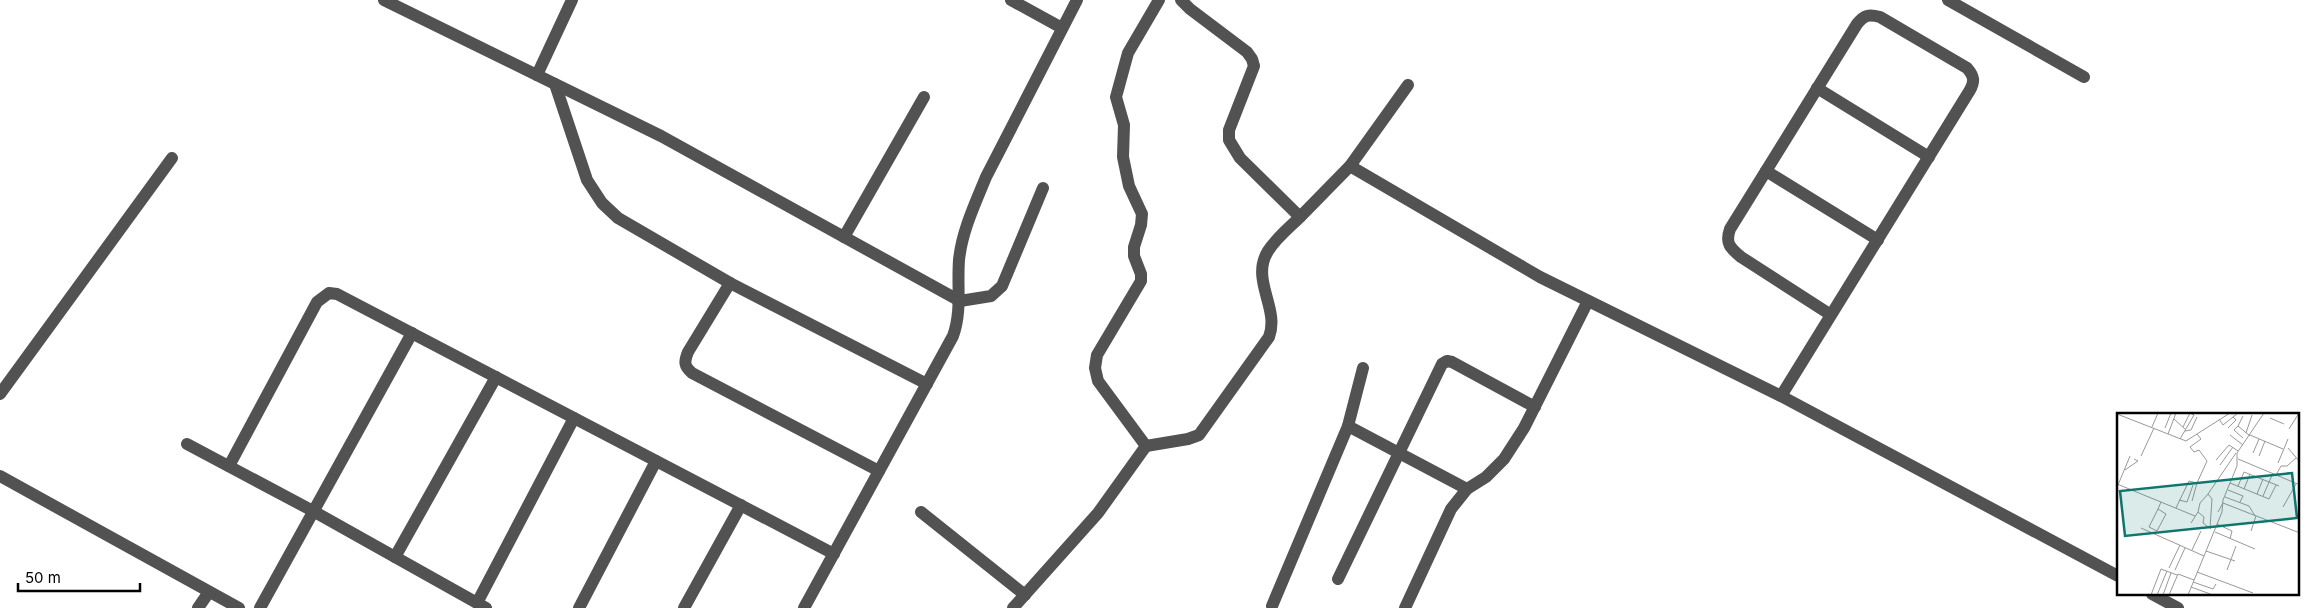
<svg xmlns="http://www.w3.org/2000/svg" width="2312" height="608" font-family="Inter,sans-serif">
<style>
.lines{fill:none;stroke-linecap:round;stroke-linejoin:round}
.minor{stroke:#525252;stroke-width:12}
.inset-road{fill:none;stroke:#999;stroke-width:1}
.view{fill:#0f766e;fill-opacity:0.15;stroke:#0f766e;stroke-width:2.5}
.inset-edge{fill:none;stroke:#000;stroke-width:2.5}
</style>
<rect width="100%" height="100%" fill="#fff"/>
<g class="lines">
<g class="minor">
<polyline points="384,0 661,136 960,301 991,296 1002,286 1043,188"/>
<polyline points="1011,0 1062,28"/>
<polyline points="1181,0 1190,9 1247,52 1252,59 1254,66 1229,130 1229,140 1240,158 1300,217 1350,166 1408,85"/>
<polyline points="1948,0 2084,77"/>
<polyline points="537,75 572,0"/>
<polyline points="555,84 587,180 602,203 618,218 730,283 927,384"/>
<polyline points="1817,88 1929,157"/>
<polyline points="1350,166 1540,277 1781,396 2118,576"/>
<polyline points="1766,171 1878,240"/>
<polyline points="844,237 924,97"/>
<path d="M730,283L688,352C684,362 684,366 692,373L879,471"/>
<polyline points="0,394 172,158"/>
<path d="M1781,396C1844,294 1907,192 1970,90C1975,81 1974,76 1967,68L1880,17C1869,14 1864,15 1857,24L1730,229C1725,243 1730,248 1741,257L1831,315"/>
<polyline points="1348,426 1467,489"/>
<polyline points="187,444 313,511 486,608"/>
<path d="M1146,446L1188,439L1199,435L1269,337C1280,308 1250,280 1268,251C1276,238 1290,227 1300,217"/>
<polyline points="229,466 317,302 329,293 337,294 834,554"/>
<polyline points="0,476 239,608"/>
<polyline points="921,512 1025,595"/>
<polyline points="395,557 496,377"/>
<polyline points="1338,579 1442,364 1447,361 1452,362 1535,407"/>
<polyline points="2152,594 2178,608"/>
<polyline points="477,603 574,418"/>
<polyline points="1272,606 1348,426 1363,368"/>
<polyline points="198,608 209,592"/>
<polyline points="260,608 412,333"/>
<polyline points="579,608 656,461"/>
<polyline points="684,608 741,505"/>
<path d="M804,608L953,336C962,311 957,287 959,260C962,231 975,204 986,177L1077,0"/>
<polyline points="1013,608 1098,513 1146,446 1098,381 1095,368 1097,355 1141,281 1141,274 1134,256 1134,247 1141,225 1142,214 1129,186 1123,157 1124,125 1116,97 1128,53 1159,0"/>
<polyline points="1405,608 1451,509 1467,489 1486,477 1504,459 1524,428 1588,301"/>
</g>
</g>
<g transform="translate(2117 413)">
<rect width="182" height="182" fill="#fff"/>
<path class="inset-road" d="M0,1L69,28L113,0M126,3L121,13L133,23M153,5L167,11M57,6L69,17M102,6L106,12L121,0M121,13L117,17L126,25M35,14L41,0M66,14L73,0M48,15L54,0M111,15L119,7L116,4M172,16L182,0M68,18L74,17L80,4M129,20L135,2M51,21L59,0M113,22L126,32M133,22L166,36M63,26L77,2L73,0M171,35L183,49M136,40L142,26M24,43L37,15M142,43L148,28M121,46L183,72M99,47L112,32L121,38M161,50L171,26M103,52L116,34M8,57L21,48L17,46M159,62L164,53H170L179,45M113,70L152,86L159,72M0,71L78,103M1,72L13,43M121,73L127,59L162,73M127,76L133,61M111,77L126,83L123,89M140,81L146,66M146,83L156,60M108,84L132,93L138,103M62,87L70,89L76,72M75,88L80,70M166,94L179,71M59,95L72,68L80,70L90,48L82,37L77,39L73,34L84,26L80,21M41,96L49,101L40,118L32,114L41,96L44,89M81,99L83,90L91,81M101,99L106,90L183,120M74,110L81,99L87,104L86,110L94,116M100,111L115,118L113,126M24,115L87,143M93,115L95,86L91,81L119,40M134,118L139,103M98,119L138,136M75,137L84,118M89,138L118,148M52,155L63,132M58,157L68,135M110,157L119,133M80,159L136,180M76,169L96,176L99,171M74,174L96,182M34,182L44,156L60,162M40,182L50,158M46,182L54,160M52,182L61,161L77,167M71,182L105,99L106,87L120,53V40L147,0"/>
<path class="view" d="M175,60L180,105L8,123L3,78Z"/>
<rect width="182" height="182" class="inset-edge"/>
</g>
<path d="M18 583v8h122v-8" fill="none" stroke="#000000" stroke-width="2.5"/>
<text x="25" y="583" font-size="15" fill="#000000" stroke="#ffffff" stroke-width="4" paint-order="stroke">50 m</text>
</svg>
